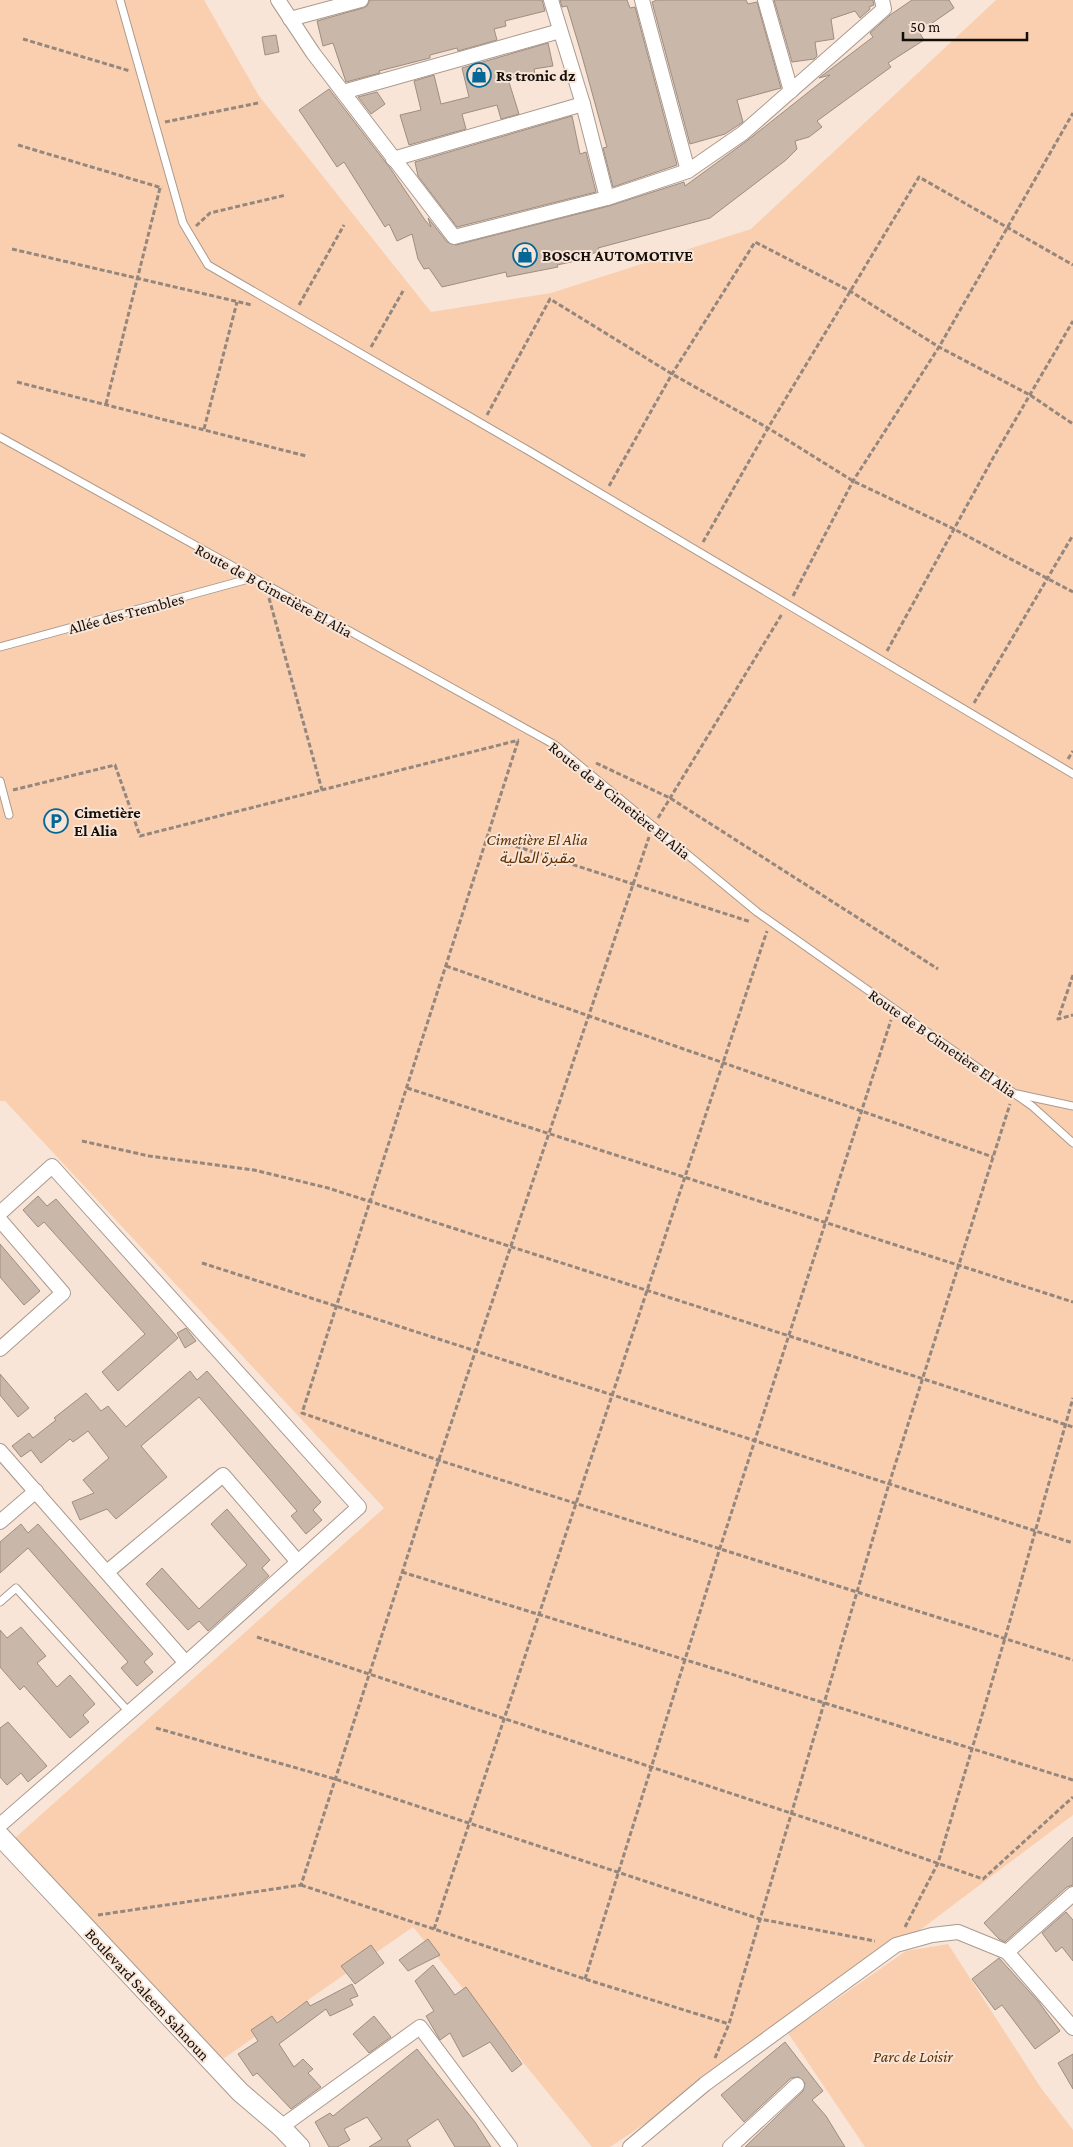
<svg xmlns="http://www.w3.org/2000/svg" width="1073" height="2147" font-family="'Crimson Pro','Noto Sans Arabic',serif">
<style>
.green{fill:#facfaf}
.building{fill:#c9b7a9;stroke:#9e8d81}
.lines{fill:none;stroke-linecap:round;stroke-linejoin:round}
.lane-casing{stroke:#ab9a8d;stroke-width:9}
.street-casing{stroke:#ab9a8d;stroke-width:16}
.secondary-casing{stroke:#ab9a8d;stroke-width:21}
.path{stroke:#95877d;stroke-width:3;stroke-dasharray:5 2.5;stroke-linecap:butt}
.lane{stroke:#fff;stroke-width:7}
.street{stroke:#fff;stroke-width:14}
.secondary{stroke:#fff;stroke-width:19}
.labels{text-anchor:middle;stroke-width:4;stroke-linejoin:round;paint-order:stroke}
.poi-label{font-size:16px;font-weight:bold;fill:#140e09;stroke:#f8e5d7;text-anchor:start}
.street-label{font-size:16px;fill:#140e09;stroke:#f8e5d7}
.park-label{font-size:16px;font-style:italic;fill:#603100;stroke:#f8e5d7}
</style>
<rect width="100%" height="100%" fill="#f8e5d7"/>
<g class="green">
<polygon points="0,0 204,0 259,96 431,312 551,293 751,229 996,0 1073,0 1073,1815 924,1927 840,1994 610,2147 592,2147 413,1927 220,2061 15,1838 384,1508 5,1101 0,1101"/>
<polygon points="948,1944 1041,2088 1073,2130 1073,2147 865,2147 788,2033 906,1951"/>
</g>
<g class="building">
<polygon points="370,0 542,0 545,11 505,21 506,26 494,29 497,40 458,51 457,48 430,55 430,58 379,71 380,73 346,82 333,43 323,46 317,21 363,8 367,6"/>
<polygon points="560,0 627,0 630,8 635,7 677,165 613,187 603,148 607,147 582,56 567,6 562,7"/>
<polygon points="657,0 746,0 748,4 757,2 781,88 737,100 743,122 725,134 690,144 652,2"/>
<polygon points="774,0 873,0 874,5 869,7 870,9 860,18 855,11 831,19 834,39 815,42 817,56 814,59 792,62"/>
<polygon points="912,0 949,0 954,8 919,32 924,40 888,63 891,67 817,121 822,127 809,137 795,141 797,149 786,160 710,218 598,248 599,251 571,262 557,265 558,267 507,277 506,272 442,287 429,268 424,269 418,259 412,234 397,241 389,224 385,227 344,162 337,167 299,110 329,89 390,168 425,220 431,227 428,218 447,242 456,245 609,206 684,182 685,186 748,140 830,75 819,78 873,37 870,33 890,15"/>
<polygon points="276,35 279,52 265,55 262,37"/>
<polygon points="548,43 553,66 534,69 535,74 508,79 519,114 501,119 497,105 462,114 466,129 409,145 400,115 421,110 414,81 434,75 441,104 469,97 462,68"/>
<polygon points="377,92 385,104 371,114 358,97"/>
<polygon points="572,116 580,154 586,152 596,192 457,227 418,176 415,162"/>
<polygon points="38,1196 47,1206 56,1199 178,1338 118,1391 102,1372 145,1334 44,1222 38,1227 23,1210"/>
<polygon points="0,1244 40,1291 24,1305 0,1277"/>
<polygon points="186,1328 196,1341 185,1348 177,1333"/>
<polygon points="190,1371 197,1380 207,1371 321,1502 313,1510 322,1520 306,1534 291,1516 297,1511 199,1397 141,1446 167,1477 116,1519 107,1509 80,1520 72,1502 94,1493 83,1480 109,1458 88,1431 73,1442 70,1439 41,1463 31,1450 21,1457 12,1446 29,1433 33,1438 56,1420 54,1418 86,1393 101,1411 108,1406 126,1427"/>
<polygon points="0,1374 29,1408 18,1417 0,1395"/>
<polygon points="227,1509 270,1560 262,1568 269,1576 208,1631 199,1621 188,1630 146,1584 162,1568 199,1609 247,1565 211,1524"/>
<polygon points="21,1524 28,1533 38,1524 153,1654 144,1662 153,1672 137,1686 121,1668 128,1662 28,1548 0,1573 0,1542"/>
<polygon points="21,1627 46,1656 37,1663 57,1687 70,1675 95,1704 83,1715 89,1722 70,1738 24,1686 20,1690 0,1667 0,1630 7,1638"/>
<polygon points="8,1722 47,1766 28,1782 21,1773 7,1785 0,1777 0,1728"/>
<polygon points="1073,1837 1073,1885 1067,1887 1005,1942 999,1939 984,1923"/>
<polygon points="1066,1912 1073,1920 1073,1961 1062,1947 1056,1952 1042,1933"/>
<polygon points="428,1939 440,1955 408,1971 399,1960"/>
<polygon points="371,1945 384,1963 355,1984 341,1966"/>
<polygon points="999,1958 1038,2001 1060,2031 1035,2049 1002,2005 995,2010 972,1979"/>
<polygon points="433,1965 455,1995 466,1987 522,2064 512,2072 490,2042 463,2057 450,2033 440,2040 426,2016 434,2011 415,1981"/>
<polygon points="352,1984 358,1996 350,1999 353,2005 330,2016 326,2009 279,2044 294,2067 303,2059 313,2069 308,2073 321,2087 291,2109 257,2073 253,2076 238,2054 258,2041 251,2030 272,2016 277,2023 307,2001 310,2006"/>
<polygon points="374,2016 391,2037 369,2053 353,2034"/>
<polygon points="785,2042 823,2091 812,2100 826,2116 845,2147 745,2147 803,2091 805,2083 799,2077 791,2078 744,2122 721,2095"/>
<polygon points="417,2049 475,2122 491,2147 455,2147 438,2119 407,2140 411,2147 369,2147 382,2139 367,2117 344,2129 350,2140 337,2147 329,2147 315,2122 330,2113 333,2116"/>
<polygon points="1073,2054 1073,2089 1058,2063"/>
</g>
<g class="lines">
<g class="lane-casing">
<g id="lane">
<polyline points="120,0 183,223 208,265 529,451 1073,774"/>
<polyline points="0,437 555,745 757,912 1032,1106 1073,1143"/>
<polyline points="0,647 252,578"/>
<polyline points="0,781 9,815"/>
<polyline points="1017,1094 1073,1106"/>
<polyline points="0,1602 16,1588 129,1712"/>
</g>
</g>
<g class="street-casing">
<g id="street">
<polyline points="278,0 313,53 454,237 607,198 688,171 743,133 884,9 882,0"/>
<polyline points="551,0 583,104 607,198"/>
<polyline points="642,0 688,171"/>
<polyline points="765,0 791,91"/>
<polyline points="290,19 361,0"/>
<polyline points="343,92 560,31"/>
<polyline points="393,159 583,104"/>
<polyline points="0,1213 52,1166 359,1507 186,1663 0,1825"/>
<polyline points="0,1220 63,1293 0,1349"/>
<polyline points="0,1451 186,1663"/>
<polyline points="0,1522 36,1491"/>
<polyline points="107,1572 223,1475 298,1562"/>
<polyline points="1007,1952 1073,1894"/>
<polyline points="281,2127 420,2027 510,2147"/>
<polyline points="630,2147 705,2084 896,1945 932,1935 958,1932 1007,1952 1073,2028"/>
<polyline points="730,2147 797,2085"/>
</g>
</g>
<g class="secondary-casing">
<polyline id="secondary" points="0,1836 240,2092 281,2127 300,2147"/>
</g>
<g class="path">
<polyline points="23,39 130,71"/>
<polyline points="165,122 258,103"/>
<polyline points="18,145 162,188"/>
<polyline points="196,226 210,213 286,195"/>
<polyline points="12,249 252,305"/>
<polyline points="299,305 344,225"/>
<polyline points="371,347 403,291"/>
<polyline points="17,382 306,456"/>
<polyline points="106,404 160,188"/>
<polyline points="487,415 550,299 672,374 768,428 853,481 954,529 1073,592"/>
<polyline points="204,429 237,302"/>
<polyline points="609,486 672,374 755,242 850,291 939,347 1030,395 1073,424"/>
<polyline points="703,542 768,428 919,177 1073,265"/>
<polyline points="793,596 853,481 939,347 1073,113"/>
<polyline points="269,598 322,790"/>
<polyline points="887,651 993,458 1073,321"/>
<polyline points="974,703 1073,535"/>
<polyline points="518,741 302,1413 438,1460 1073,1660"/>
<polyline points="1068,759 1073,751"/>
<polyline points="596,763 670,798 938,969"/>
<polyline points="13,790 115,765 140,836 519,740"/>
<polyline points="658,818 782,614"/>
<polyline points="487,837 751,922"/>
<polyline points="446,966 993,1157"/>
<polyline points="1073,975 1058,1019 1073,1015"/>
<polyline points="407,1088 1073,1302"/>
<polyline points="82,1141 149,1156 254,1170 328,1188 1073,1427"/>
<polyline points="202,1263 1073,1543"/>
<polyline points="402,1572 1073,1780"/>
<polyline points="257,1637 842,1830 983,1879 1073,1797"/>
<polyline points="156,1728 335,1779 760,1919 875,1941"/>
<polyline points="301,1885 585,1979 729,2024"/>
<polyline points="98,1915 301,1885 435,1471 649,837"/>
<polyline points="905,1927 938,1863 1005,1638 1073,1398"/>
<polyline points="434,1929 767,931"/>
<polyline points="585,1979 719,1551 891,1020"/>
<polyline points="715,2058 729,2024 889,1484 1010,1104"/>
</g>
<use href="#lane" class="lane"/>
<use href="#street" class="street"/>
<use href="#secondary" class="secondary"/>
</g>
<defs>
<g id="shop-ring" transform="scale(1.25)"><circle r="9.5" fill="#f8e5d7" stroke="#056796" stroke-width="1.5"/><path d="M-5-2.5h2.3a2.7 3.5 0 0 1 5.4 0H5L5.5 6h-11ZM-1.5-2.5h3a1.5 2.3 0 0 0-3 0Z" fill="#056796"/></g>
<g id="parking-ring" transform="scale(1.25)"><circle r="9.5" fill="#f8e5d7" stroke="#056796" stroke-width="1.5"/><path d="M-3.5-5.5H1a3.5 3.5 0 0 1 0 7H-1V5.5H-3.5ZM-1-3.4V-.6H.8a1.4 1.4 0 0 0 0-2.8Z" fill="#056796"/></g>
</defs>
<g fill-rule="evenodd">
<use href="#shop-ring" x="479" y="75"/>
<use href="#shop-ring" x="525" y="255"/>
<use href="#parking-ring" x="56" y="821"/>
</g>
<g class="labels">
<g class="poi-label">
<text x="496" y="81">Rs tronic dz</text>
<text x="542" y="261">BOSCH AUTOMOTIVE</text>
<text x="74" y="818">Cimetière<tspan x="74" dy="18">El Alia</tspan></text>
</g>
<g class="street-label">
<text transform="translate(274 590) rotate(29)" y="6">Route de B Cimetière El Alia</text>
<text transform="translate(126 613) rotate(-15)" y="6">Allée des Trembles</text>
<text transform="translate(620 800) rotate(39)" y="6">Route de B Cimetière El Alia</text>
<text transform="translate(943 1043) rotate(35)" y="6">Route de B Cimetière El Alia</text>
<text transform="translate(148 1994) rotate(47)" y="6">Boulevard Saleem Sahnoun</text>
</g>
<g class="park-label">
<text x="537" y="845">Cimetière El Alia<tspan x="537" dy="18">مقبرة العالية</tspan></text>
<text x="913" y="2062">Parc de Loisir</text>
</g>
</g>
<path d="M903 32v8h124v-8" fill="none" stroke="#140e09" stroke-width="2.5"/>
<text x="910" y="32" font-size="15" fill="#140e09" stroke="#f8e5d7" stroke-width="4" paint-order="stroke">50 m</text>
</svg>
